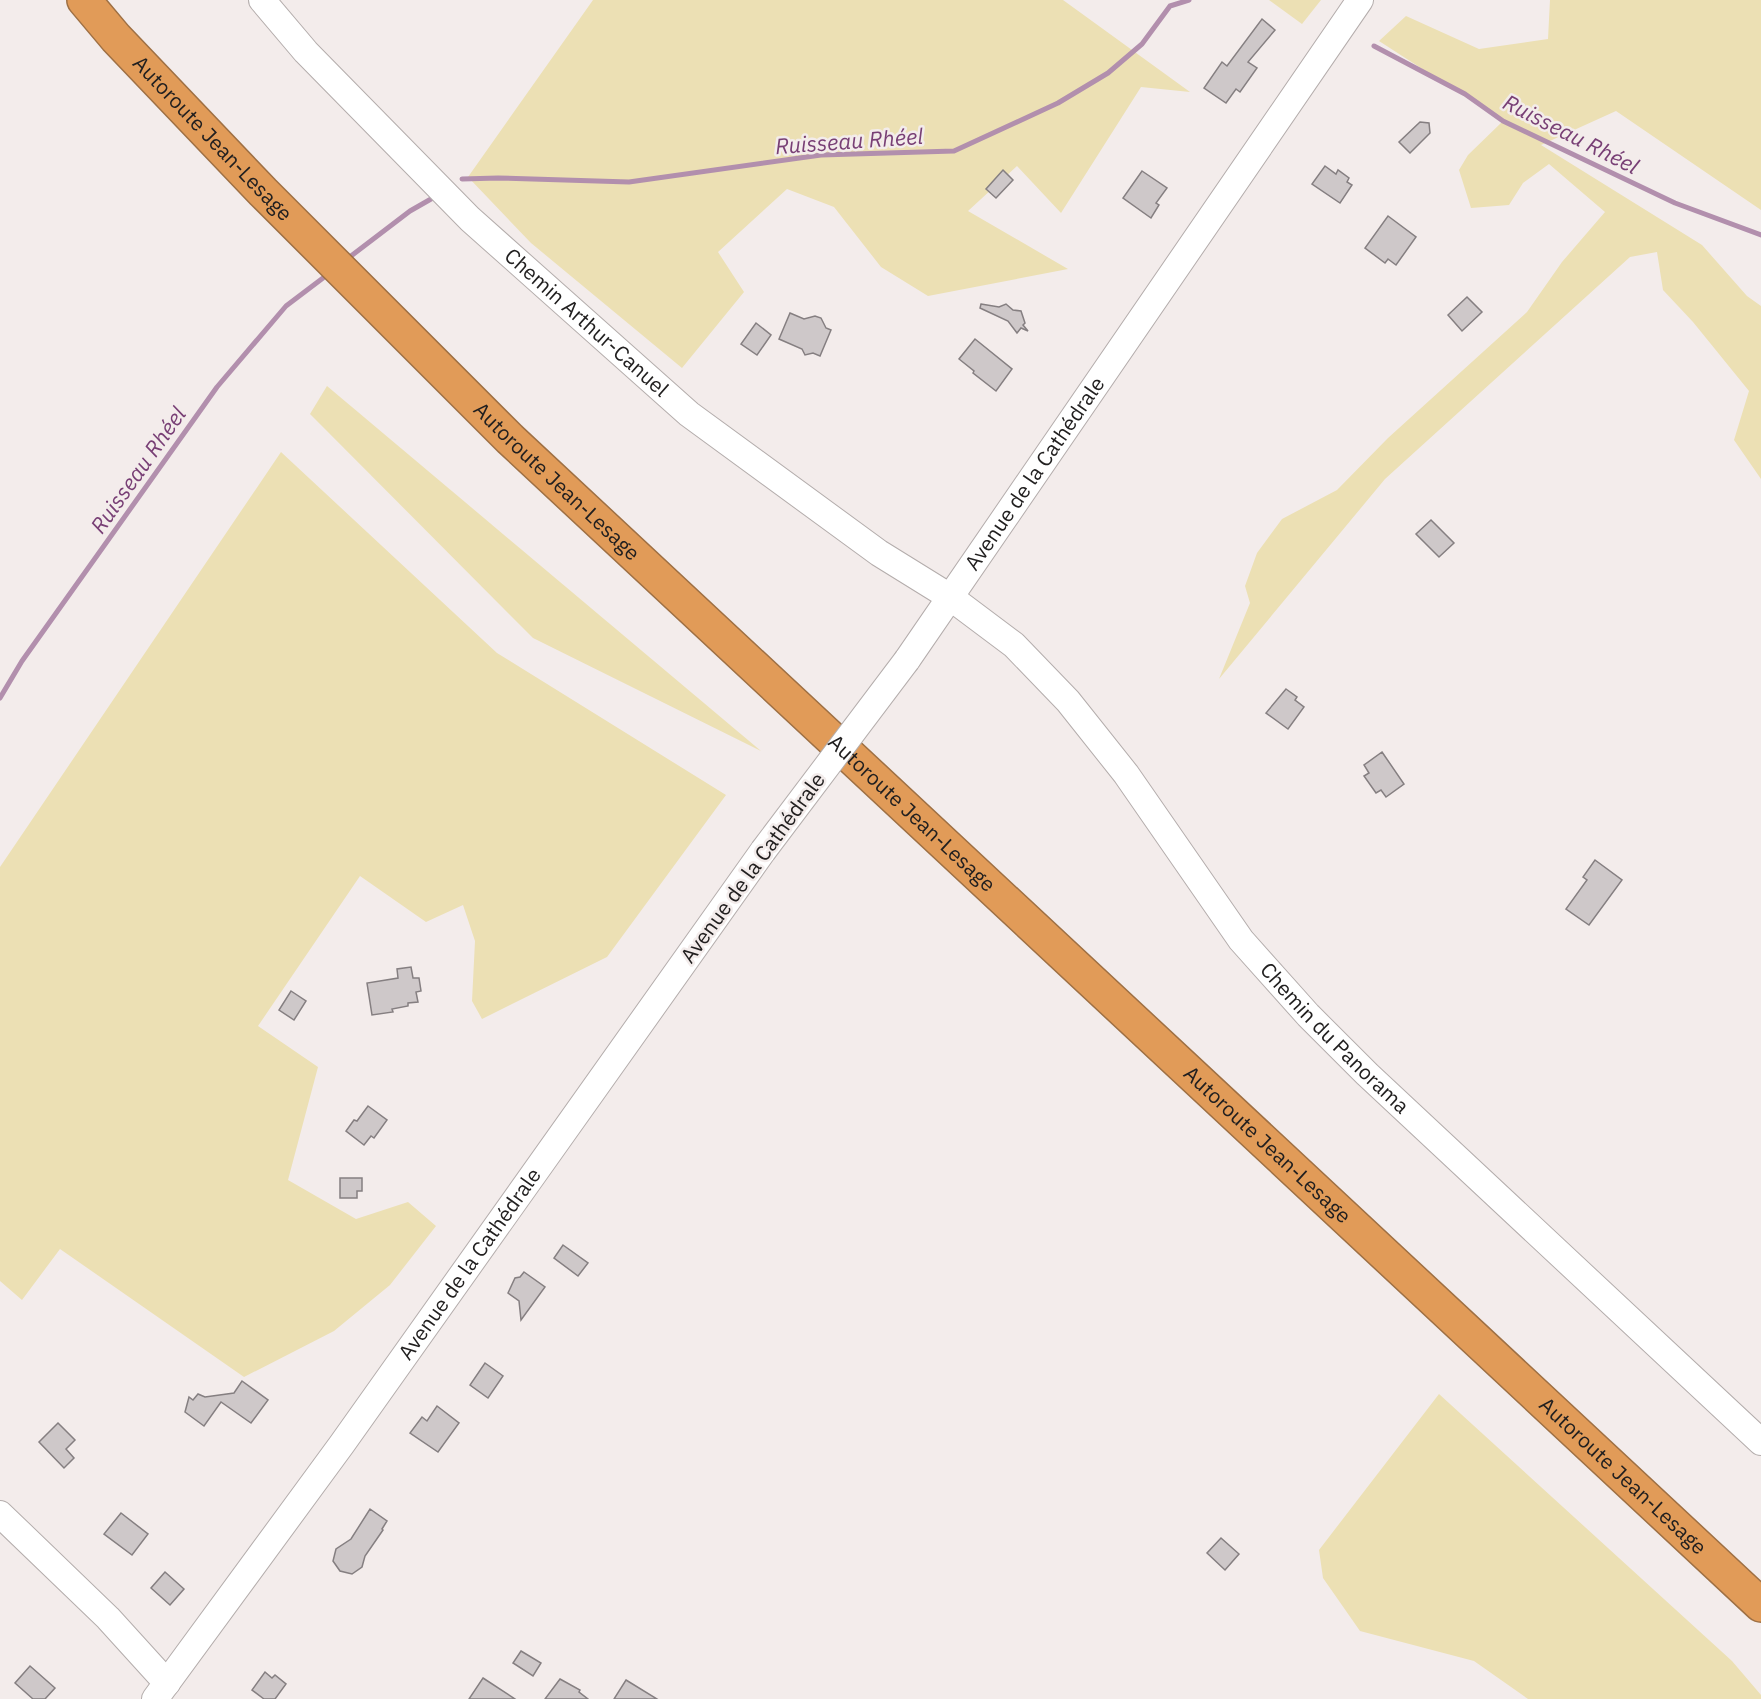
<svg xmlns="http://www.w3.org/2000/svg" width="1761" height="1699" font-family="'IBM Plex Sans',sans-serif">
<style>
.green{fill:#ece0b4}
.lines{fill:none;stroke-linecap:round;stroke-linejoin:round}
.stream{stroke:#b28fad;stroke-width:5}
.building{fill:#cec8c9;stroke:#857f81;stroke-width:1.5}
.minor-casing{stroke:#b4adac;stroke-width:28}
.highway-casing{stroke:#9e7044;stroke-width:36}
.minor{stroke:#fff;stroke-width:26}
.highway{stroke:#e19b58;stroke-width:33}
.minor-bridge-casing{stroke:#b4adac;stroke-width:28;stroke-linecap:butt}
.minor-bridge{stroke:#fff;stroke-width:26}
.labels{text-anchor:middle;stroke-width:5;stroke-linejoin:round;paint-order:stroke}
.street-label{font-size:21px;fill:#222020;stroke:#f3eceb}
.water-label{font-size:22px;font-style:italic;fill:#783f75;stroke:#f3eceb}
</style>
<rect width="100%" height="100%" fill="#f3eceb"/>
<g class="green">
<polygon points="593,0 1063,0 1190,92 1141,87 1061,213 1017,166 968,211 1068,269 928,296 881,267 834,207 787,189 718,252 744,292 682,368 531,243 468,177"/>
<polygon points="1269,0 1321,0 1302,24"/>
<polygon points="1550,0 1761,0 1761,210 1616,111 1541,145 1702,245 1747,296 1761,306 1761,479 1734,440 1749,391 1693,322 1663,290 1657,252 1630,257 1385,479 1219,679 1250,603 1245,586 1257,553 1282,519 1337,490 1388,438 1527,312 1562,262 1605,212 1549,164 1523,183 1509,205 1471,208 1459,170 1468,155 1503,121 1379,41 1406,16 1479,49 1548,39"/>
<polygon points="327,386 761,751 533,638 310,414"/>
<polygon points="281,452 497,653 726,795 607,957 482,1019 472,1001 475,941 463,905 426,922 360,876 258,1026 318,1067 288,1180 356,1219 408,1202 436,1226 390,1285 334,1331 244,1377 60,1249 22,1300 0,1281 0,867"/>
<polygon points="1439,1394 1732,1661 1761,1695 1761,1699 1528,1699 1474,1661 1360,1631 1323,1578 1319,1550"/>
</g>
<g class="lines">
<g class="stream">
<polyline points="1374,46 1465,94 1503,121 1675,203 1761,235"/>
<polyline points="462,179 498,178 629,182 821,155 954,151 1058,103 1108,73 1142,44 1170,6 1189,0"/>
<polyline points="351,256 410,211 431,199"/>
<polyline points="0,698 22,661 217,387 286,306 323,278"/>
</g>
</g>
<g class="building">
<polygon points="1262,19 1275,30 1248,62 1257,68 1240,92 1236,89 1226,103 1204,88 1222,62 1227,66"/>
<polygon points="1420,122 1429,123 1430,133 1410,153 1399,142"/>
<polygon points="1325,166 1336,174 1338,170 1349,178 1347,182 1352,185 1340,203 1312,184"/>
<polygon points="1003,170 1013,180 996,198 986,189"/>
<polygon points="1142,171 1167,188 1156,203 1159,205 1151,218 1123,198"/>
<polygon points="1388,216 1416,237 1396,265 1388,259 1385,263 1365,248"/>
<polygon points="1467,297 1482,312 1462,331 1448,315"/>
<polygon points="981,304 999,307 1006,304 1013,310 1021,311 1025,323 1023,325 1028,331 1021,328 1017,333 1008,321 980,308"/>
<polygon points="790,313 804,319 815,316 821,318 826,328 831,330 820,356 813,353 805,355 802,349 779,339"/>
<polygon points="756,323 771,335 757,355 741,344"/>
<polygon points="975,339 1012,369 996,391 973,373 974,371 959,359"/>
<polygon points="1431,520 1454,543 1439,557 1416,534"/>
<polygon points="1286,689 1297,697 1295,700 1304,707 1288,729 1266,713"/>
<polygon points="1382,752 1404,784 1386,797 1381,790 1376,793 1364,776 1369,773 1364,765"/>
<polygon points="1595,860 1622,880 1589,925 1566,909 1587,880 1583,877"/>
<polygon points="411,967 413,978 419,978 421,991 416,992 418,1002 408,1003 408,1006 392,1009 393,1012 372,1015 367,983 398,978 397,969"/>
<polygon points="291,991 306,1001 294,1020 279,1010"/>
<polygon points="368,1106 387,1120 374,1138 371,1136 364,1145 346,1131 354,1120 357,1121"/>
<polygon points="340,1178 362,1178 362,1191 357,1191 357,1198 340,1198"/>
<polygon points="563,1245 588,1263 578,1276 554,1258"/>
<polygon points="524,1272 545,1287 521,1320 519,1301 508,1293 515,1278 520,1277"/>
<polygon points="485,1363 503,1376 488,1398 470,1385"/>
<polygon points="242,1381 268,1400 251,1423 221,1402 204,1426 185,1412 189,1397 193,1400 198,1394 205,1397 234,1393"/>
<polygon points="437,1406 459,1423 438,1452 410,1433 422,1417 427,1421"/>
<polygon points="58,1423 75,1440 66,1449 74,1458 64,1468 39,1442"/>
<polygon points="370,1509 387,1521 382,1529 383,1530 365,1556 362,1567 352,1574 340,1571 333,1561 336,1549 351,1539"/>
<polygon points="121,1513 148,1534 132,1555 104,1534"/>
<polygon points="1221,1538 1239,1554 1225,1570 1207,1553"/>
<polygon points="165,1572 184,1589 170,1605 151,1588"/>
<polygon points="521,1651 541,1663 533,1676 513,1663"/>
<polygon points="30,1666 55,1688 45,1699 33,1699 15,1683"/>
<polygon points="265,1672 272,1678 275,1675 286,1684 275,1699 264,1699 252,1690"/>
<polygon points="483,1678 515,1699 469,1699"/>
<polygon points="560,1679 580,1690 579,1692 588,1699 545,1699"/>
<polygon points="626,1680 657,1699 614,1699"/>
</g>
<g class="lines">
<g class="minor-casing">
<g id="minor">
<path id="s1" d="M262,0L306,52L470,219L689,414L879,553L950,597L1014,645L1068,701L1126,774L1241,940L1308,1015L1367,1074L1761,1442"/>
<path id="s2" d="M907,660L1360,0"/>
<polyline points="0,1514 108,1618 167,1683"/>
<path id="s3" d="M155,1699L342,1444L763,851"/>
</g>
</g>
<g class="highway-casing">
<g id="highway">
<path id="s4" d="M84,0L116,38L263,192L510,439L1761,1605"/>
</g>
</g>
<use href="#minor" class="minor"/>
<use href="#highway" class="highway"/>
<g class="minor-bridge-casing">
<polyline id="minor-bridge" points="763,851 907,660"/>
</g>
<use href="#minor-bridge" class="minor-bridge"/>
</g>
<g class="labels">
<g class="street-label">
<text dy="7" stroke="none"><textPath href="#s4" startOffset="189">Autoroute Jean-Lesage</textPath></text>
<text dy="7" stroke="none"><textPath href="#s1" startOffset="458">Chemin Arthur-Canuel</textPath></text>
<text dy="7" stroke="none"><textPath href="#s2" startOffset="226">Avenue de la Cathédrale</textPath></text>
<text dy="7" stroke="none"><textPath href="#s4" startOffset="675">Autoroute Jean-Lesage</textPath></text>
<text dy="7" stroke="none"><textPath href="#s4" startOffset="1161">Autoroute Jean-Lesage</textPath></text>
<text transform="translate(753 868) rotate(-54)" y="7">Avenue de la Cathédrale</text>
<text dy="7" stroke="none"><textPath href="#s1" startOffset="1503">Chemin du Panorama</textPath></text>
<text dy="7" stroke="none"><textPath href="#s4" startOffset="1647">Autoroute Jean-Lesage</textPath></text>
<text dy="7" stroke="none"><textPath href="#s3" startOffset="537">Avenue de la Cathédrale</textPath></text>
<text dy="7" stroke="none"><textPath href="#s4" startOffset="2133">Autoroute Jean-Lesage</textPath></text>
</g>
<g class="water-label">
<text transform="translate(1571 134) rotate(27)" y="8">Ruisseau Rhéel</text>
<text transform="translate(849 141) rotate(-4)" y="8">Ruisseau Rhéel</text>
<text transform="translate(138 470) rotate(-55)" y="8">Ruisseau Rhéel</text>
</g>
</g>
</svg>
